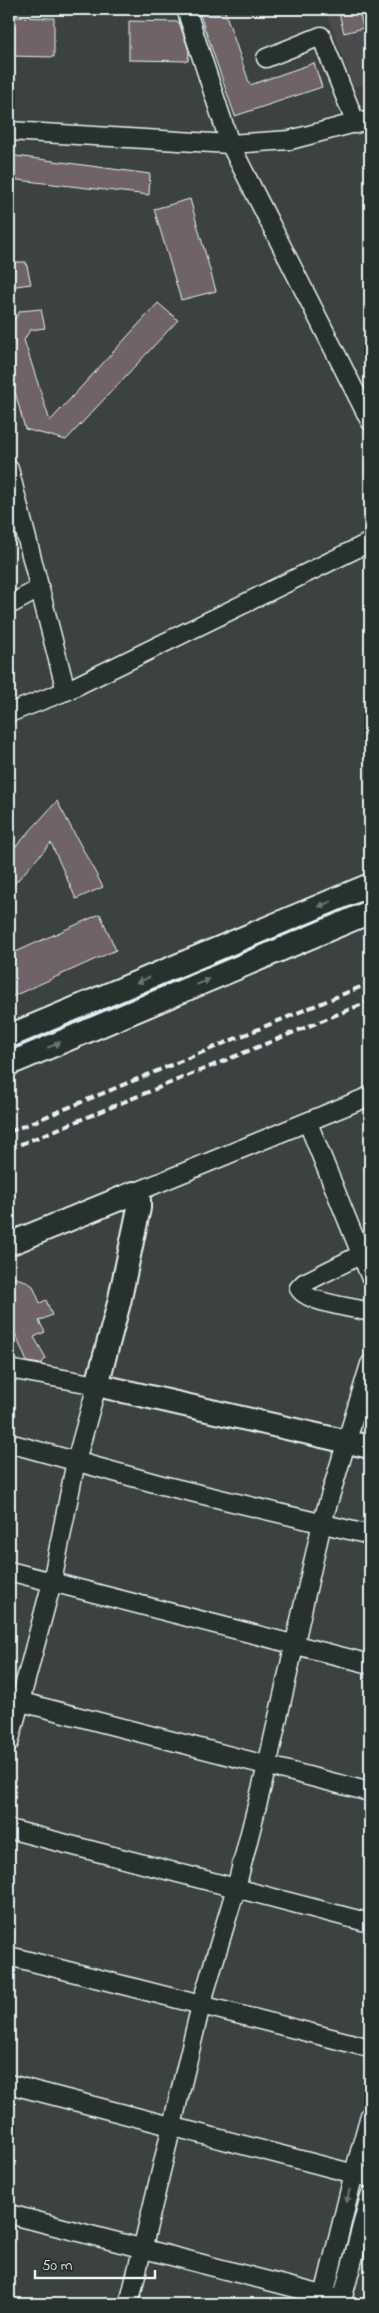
<svg xmlns="http://www.w3.org/2000/svg" width="379" height="2313" font-family="'Indie Flower',sans-serif">
<style>
.built{fill:#4b4c4b}
.building{fill:#6f6468;stroke:#e8f1f8}
.lines{fill:none;stroke-linecap:round;stroke-linejoin:round}
.minor-casing{stroke:#e8f1f8;stroke-width:21}
.tertiary-casing{stroke:#e8f1f8;stroke-width:26}
.minor{stroke:#26332d;stroke-width:18}
.tertiary{stroke:#26332d;stroke-width:22}
.rail{stroke:#e8f1f8;stroke-width:4;stroke-dasharray:8 4;stroke-linecap:butt}
.oneway{fill:#6a7674}
</style>
<rect width="100%" height="100%" fill="#3c423f"/>
<filter id="ink" filterUnits="userSpaceOnUse"><feTurbulence type="fractalNoise" baseFrequency=".02" numOctaves="2"/><feDisplacementMap in="SourceGraphic" scale="10" xChannelSelector="R" yChannelSelector="G"/><feConvolveMatrix kernelMatrix="1 2 1 2 8 2 1 2 1" color-interpolation-filters="sRGB"/></filter>
<g filter="url(#ink)">
<polygon class="built" points="325,9 370,9 370,83 354,87"/>
<g class="building">
<polygon points="198,9 224,9 250,85 314,63 322,87 235,116"/>
<polygon points="338,9 359,9 363,28 344,33"/>
<polygon points="9,17 54,18 54,57 9,56"/>
<polygon points="129,21 179,22 189,51 188,61 129,60"/>
<polygon points="9,155 150,174 149,195 9,179"/>
<polygon points="190,199 216,291 181,300 154,209"/>
<polygon points="9,262 26,262 31,284 9,287"/>
<polygon points="158,303 178,320 66,440 25,429 9,369 9,328 20,311 41,309 45,328 30,330 24,340 50,421"/>
<polygon points="57,801 103,887 76,899 51,843 9,890 9,854"/>
<polygon points="100,914 116,950 9,998 9,955"/>
<polygon points="16,1278 26,1281 33,1286 40,1303 46,1300 52,1315 39,1321 45,1332 34,1337 46,1358 41,1364 27,1362 9,1319 9,1282"/>
</g>
<g class="lines">
<g class="minor-casing">
<g id="minor">
<polyline points="186,9 230,144 370,421"/>
<polyline points="266,58 321,36 356,124"/>
<polyline points="9,131 230,144 290,140 370,119"/>
<polyline points="9,469 66,691"/>
<polyline points="9,605 39,589"/>
<polyline points="9,713 66,691 370,542"/>
<polyline points="308,1123 370,1276"/>
<polyline points="134,1193 370,1096"/>
<path d="M370,1250L304,1283L299,1288C304,1302 355,1308 370,1312"/>
<polyline points="9,1369 97,1385 76,1461 52,1582 9,1743"/>
<polyline points="9,1443 162,1485 370,1535"/>
<polyline points="9,1571 370,1664"/>
<polyline points="10,1699 370,1792"/>
<polyline points="9,1829 370,1923"/>
<polyline points="9,1956 370,2048"/>
<polyline points="9,2084 370,2178"/>
<polyline points="9,2214 342,2300"/>
<polyline points="129,2304 201,2005 236,1888 267,1766 322,1523 370,1364"/>
<polyline points="322,2304 354,2173 370,2115"/>
<polyline points="341,2304 370,2196"/>
</g>
</g>
<g class="tertiary-casing">
<g id="tertiary">
<polyline points="9,1036 370,885"/>
<polyline points="9,1064 370,912"/>
<polyline points="9,1244 134,1193 139,1200 139,1208 119,1303 97,1385 370,1447"/>
</g>
</g>
<use href="#minor" class="minor"/>
<use href="#tertiary" class="tertiary"/>
<g class="rail">
<polyline points="9,1132 370,983"/>
<polyline points="9,1149 370,1001"/>
</g>
</g>
<defs><path id="oneway-solid" d="M-6-.8H1V-3.2L6.5 0L1 3.2V.8H-6Z" transform="scale(1.25)"/></defs>
<g class="oneway">
<use href="#oneway-solid" transform="translate(325 904) rotate(157)"/>
<use href="#oneway-solid" transform="translate(143 980) rotate(157)"/>
<use href="#oneway-solid" transform="translate(203 982) rotate(-23)"/>
<use href="#oneway-solid" transform="translate(54 1045) rotate(-23)"/>
<use href="#oneway-solid" transform="translate(348 2196) rotate(103)"/>
</g>
</g>
<rect width="379" height="2313" fill="none" stroke="#26332d" stroke-width="30"/>
<rect x="15" y="15" width="349" height="2283" fill="none" stroke="#e8f1f8" stroke-width="2" filter="url(#ink)"/>
<path d="M35 2270v8h120v-8" fill="none" stroke="#e8f1f8" stroke-width="2.5"/>
<text x="42" y="2270" font-size="15" fill="#e8f1f8" stroke="#26332d" stroke-width="4" paint-order="stroke">50 m</text>
</svg>
